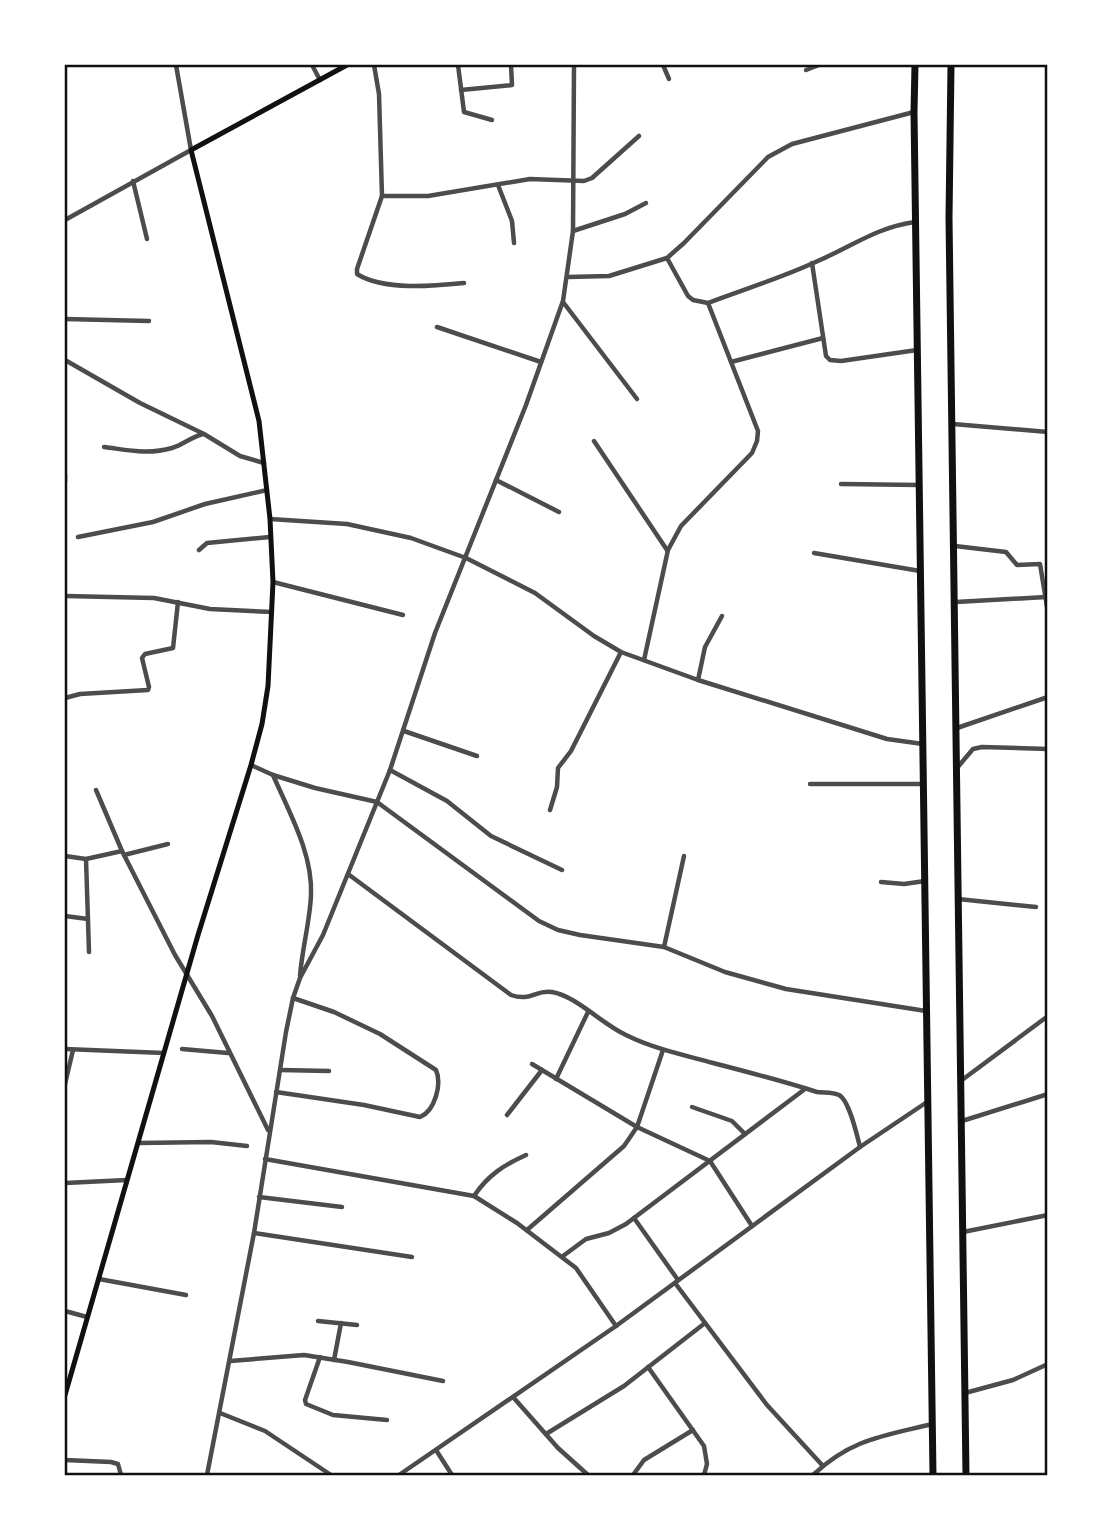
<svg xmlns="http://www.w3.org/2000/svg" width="1113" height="1540" font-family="'Source Sans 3',sans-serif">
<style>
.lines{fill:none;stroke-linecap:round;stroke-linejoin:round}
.minor{stroke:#4c4c4c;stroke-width:4.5}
.secondary{stroke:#111;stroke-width:5}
.trunk{stroke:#111;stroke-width:7}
.neatline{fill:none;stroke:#111;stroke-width:2.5}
</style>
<rect width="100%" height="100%" fill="#fff"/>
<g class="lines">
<g class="minor">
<polyline points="312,65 320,80"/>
<polyline points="374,65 379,94 382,196 428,196 530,179 584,181 592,178 639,136"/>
<polyline points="458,65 464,112 492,120"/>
<polyline points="663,65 669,79"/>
<polyline points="806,70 819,65"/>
<polyline points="461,90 512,85 511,65"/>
<polyline points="133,181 147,239"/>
<polyline points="498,185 512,221 514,243"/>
<path d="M382,196L357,269V274C384,291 434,286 464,283"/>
<polyline points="65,220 191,150 176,65"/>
<polyline points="573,231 625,214 646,203"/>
<path d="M667,258L688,296L693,300L708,303C745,289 784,277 820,260C854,245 878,227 915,222"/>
<polyline points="812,263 826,356 830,360 841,361 917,350"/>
<polyline points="568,277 609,276 667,258 684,243 768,157 792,144 914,112"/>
<polyline points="563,302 637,399"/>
<polyline points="65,319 149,321"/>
<polyline points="437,327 541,362"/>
<polyline points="65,360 140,403 204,434 240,456 264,463"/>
<polyline points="731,362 823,338"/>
<polyline points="953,424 1048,432"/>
<polyline points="594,441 667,550"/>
<path d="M104,447C128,450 148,455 172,448C183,445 191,437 203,434"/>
<polyline points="65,475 65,482"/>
<polyline points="496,480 559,512"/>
<polyline points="841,484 919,485"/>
<polyline points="270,519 347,524 411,538 466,558 535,593 594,636 621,652 698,680 887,739 923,744"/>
<polyline points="78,537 153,522 205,504 267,490"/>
<polyline points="955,546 1006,552 1017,565 1040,564 1048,613"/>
<polyline points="199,550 207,543 270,537"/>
<polyline points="814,553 920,571"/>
<polyline points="273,582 403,615"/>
<polyline points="65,596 154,598 210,609 272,612"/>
<polyline points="956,602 1046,597"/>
<polyline points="644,660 668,550 681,526 752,453 757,441 758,431 708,303"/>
<polyline points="698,680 705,647 722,616"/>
<polyline points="65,698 80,694 148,690 149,687 142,658 145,654 173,648 178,602"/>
<polyline points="957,728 1048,697"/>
<polyline points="404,731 477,756"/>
<polyline points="251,765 273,775 315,788 377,802 539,921 558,930 580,935 664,947 725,972 786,989 926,1011"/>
<polyline points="957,768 973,749 982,747 1048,749"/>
<polyline points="390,770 447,801 491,836 562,870"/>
<path d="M273,775C289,812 313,854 311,895C310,921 302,949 300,976"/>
<polyline points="810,784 923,784"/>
<polyline points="96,790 122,851 175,955 212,1016 268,1130"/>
<polyline points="550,810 557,787 558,768 571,751 621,652"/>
<polyline points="124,855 168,844"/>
<polyline points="65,856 86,859 122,851"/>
<polyline points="86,859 89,952"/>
<path d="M348,874L511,995C531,1002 536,989 552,992C576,996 602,1024 626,1035C654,1049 684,1055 713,1063C748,1072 783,1081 817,1092C824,1093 833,1092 839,1095C849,1100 857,1135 860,1147"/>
<polyline points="881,882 904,884 925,881"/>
<polyline points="958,899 1036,907"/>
<polyline points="65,916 88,919"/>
<polyline points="664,947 684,856"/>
<polyline points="65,1049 164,1053"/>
<polyline points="182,1049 228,1053"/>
<polyline points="532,1064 637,1127 710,1161 752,1226"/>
<polyline points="281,1070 329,1071"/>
<polyline points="556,1079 588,1012"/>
<polyline points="962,1080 1048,1016"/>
<polyline points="65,1084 73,1050"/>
<path d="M276,1092L364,1105L420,1117C435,1111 442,1084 436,1070L380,1034L334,1012L293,998"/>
<polyline points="692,1107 732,1121 745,1134"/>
<polyline points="507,1115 542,1070"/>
<polyline points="962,1121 1048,1094"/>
<polyline points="138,1143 211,1142 247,1146"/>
<polyline points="265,1159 474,1196 517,1223 576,1268 616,1326"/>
<polyline points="65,1183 127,1180"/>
<path d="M474,1196C488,1175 504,1165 526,1155"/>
<polyline points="259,1197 342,1207"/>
<polyline points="634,1218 678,1280"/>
<polyline points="527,1230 624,1146 637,1127 663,1050"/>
<polyline points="963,1232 1048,1215"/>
<polyline points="254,1233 412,1257"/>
<polyline points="563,1256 586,1239 609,1233 626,1224 805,1089"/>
<polyline points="99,1279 186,1295"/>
<polyline points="675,1283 767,1405 823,1466"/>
<polyline points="65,1311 87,1317"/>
<polyline points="318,1321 357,1325"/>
<polyline points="320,1357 305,1400 306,1404 333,1415 387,1420"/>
<polyline points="334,1360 341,1323"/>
<polyline points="230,1361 304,1355 348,1362 443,1381"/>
<polyline points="648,1367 704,1446 707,1464 704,1475"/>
<polyline points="965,1393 1013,1380 1048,1364"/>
<polyline points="513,1397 558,1448 588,1475"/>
<polyline points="220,1413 265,1431 331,1475"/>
<polyline points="546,1434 624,1386 705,1323"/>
<polyline points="436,1450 452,1475"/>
<polyline points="65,1460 111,1462 118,1464 121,1475"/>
<polyline points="207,1475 254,1233 286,1032 293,998 300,978 323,935 390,770 435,633 526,405 563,301 573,231 574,65"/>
<polyline points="399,1475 616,1326 860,1147 927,1102"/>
<polyline points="633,1475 644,1460 693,1430"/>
<path d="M813,1475C851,1439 883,1436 932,1424"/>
</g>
<polyline class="secondary" points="65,1395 198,935 251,765 262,724 268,686 273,582 270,519 259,421 191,150 347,65"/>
<g class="trunk">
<polyline points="915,65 914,112 933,1475"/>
<polyline points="951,65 949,218 966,1475"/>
</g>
</g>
<rect width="1113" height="1540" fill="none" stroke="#ffffff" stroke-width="133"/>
<rect x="66" y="66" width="980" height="1408" class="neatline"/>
</svg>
